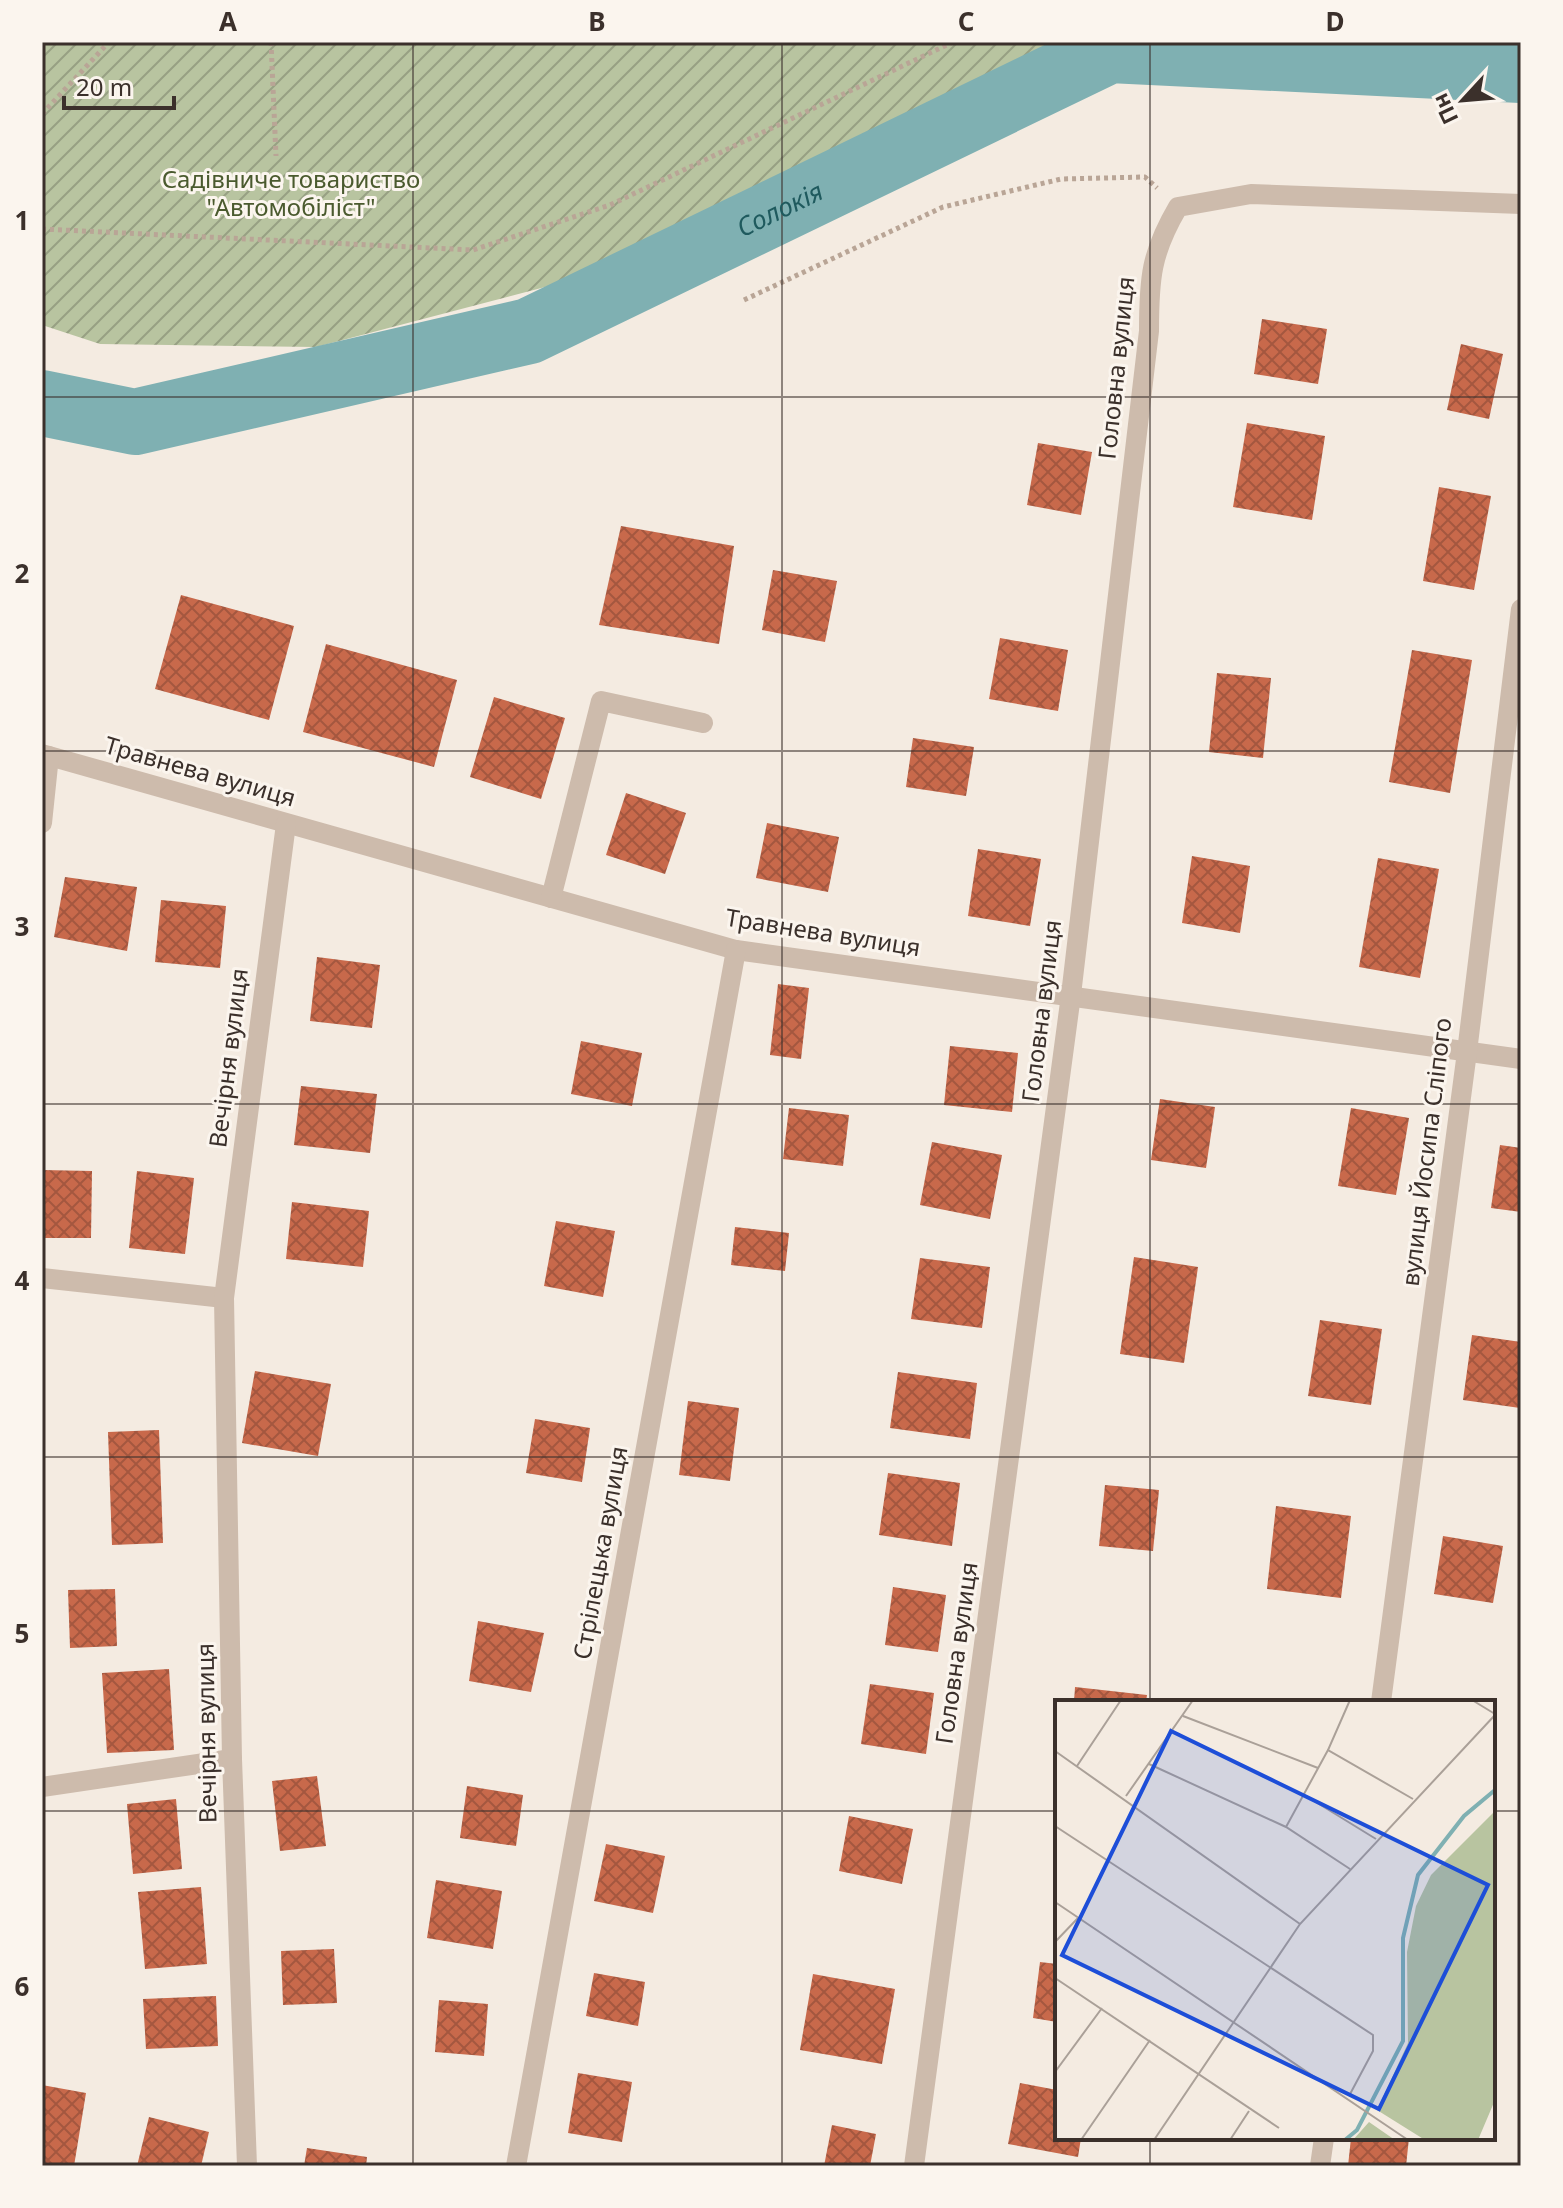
<svg xmlns="http://www.w3.org/2000/svg" width="1563" height="2208" font-family="'Noto Sans',sans-serif">
<style>
.garden{fill:url(#garden-furrows)}
.lines{fill:none;stroke-linecap:round;stroke-linejoin:round}
.river{stroke:#7fb0b2;stroke-width:66}
.building{fill:url(#building-cross-hatch)}
.path{stroke:#b9a596;stroke-width:5;stroke-dasharray:4 4;stroke-linecap:butt}
.minor{stroke:#cdbbac;stroke-width:20}
.grid{fill:none;stroke:#3b302b;stroke-width:2;stroke-opacity:0.55}
.labels{text-anchor:middle;stroke-width:6;stroke-linejoin:round;paint-order:stroke}
.park-label{font-size:24px;fill:#4a5a2e;stroke:#fbf5ee}
.street-label{font-size:24px;fill:#3b302b;stroke:#fbf5ee}
.water-label{font-size:26px;font-style:italic;fill:#1f5a5e;stroke:#fbf5ee}
.inset-river{fill:none;stroke:#7fb0b2;stroke-width:4}
.inset-road{fill:none;stroke:#aaa098;stroke-width:2}
.view{fill:#1d4ed8;fill-opacity:0.15;stroke:#1d4ed8;stroke-width:4}
.inset-edge{fill:none;stroke:#3b302b;stroke-width:4}
.neatline{fill:none;stroke:#3b302b;stroke-width:3}
.grid-label{font-size:26px;text-anchor:middle;font-weight:bold;fill:#3b302b}
</style>
<defs>
<pattern id="garden-furrows" width="10" height="10" patternUnits="userSpaceOnUse" patternTransform="scale(2)"><rect width="10" height="10" fill="#b8c4a0"/><path d="M-1 1l2-2M0 10L10 0M9 11l2-2" fill="none" stroke="#97a083"/></pattern>
<pattern id="building-cross-hatch" width="8" height="8" patternUnits="userSpaceOnUse" patternTransform="scale(2)"><rect width="8" height="8" fill="#c8694b"/><path d="M0 0l8 8M0 8l8-8" fill="none" stroke="#a4573f"/></pattern>
</defs>
<rect width="100%" height="100%" fill="#f4ebe1"/>
<polygon class="garden" points="42,42 1054,42 602,272 316,347 100,344 42,325"/>
<g class="lines">
<path class="river" id="s1" d="M42,403L135,422L529,331L1110,50L1521,70"/>
</g>
<g class="building">
<polygon points="1262,319 1327,329 1318,384 1254,374"/>
<polygon points="1461,344 1503,354 1489,419 1447,410"/>
<polygon points="1247,423 1325,436 1312,520 1233,507"/>
<polygon points="1038,443 1092,452 1081,515 1027,505"/>
<polygon points="1439,487 1491,496 1474,590 1423,581"/>
<polygon points="621,526 734,546 719,644 599,625"/>
<polygon points="773,570 837,581 825,642 762,630"/>
<polygon points="181,595 294,626 269,720 155,689"/>
<polygon points="1000,638 1068,650 1058,711 989,699"/>
<polygon points="326,644 457,680 434,767 303,732"/>
<polygon points="1412,650 1472,660 1450,793 1389,782"/>
<polygon points="1217,673 1271,678 1263,758 1209,752"/>
<polygon points="494,697 565,718 541,799 470,777"/>
<polygon points="913,738 974,747 966,796 906,787"/>
<polygon points="626,793 686,813 665,874 606,855"/>
<polygon points="767,823 839,837 828,892 756,878"/>
<polygon points="978,849 1041,859 1030,926 968,916"/>
<polygon points="1192,856 1250,866 1240,933 1182,923"/>
<polygon points="1378,858 1439,869 1420,978 1359,967"/>
<polygon points="65,877 137,887 127,951 54,937"/>
<polygon points="161,900 226,906 220,968 155,962"/>
<polygon points="317,957 380,965 372,1028 310,1021"/>
<polygon points="778,984 809,988 801,1059 770,1055"/>
<polygon points="581,1041 642,1053 632,1106 571,1094"/>
<polygon points="950,1046 1018,1053 1012,1112 944,1105"/>
<polygon points="301,1086 377,1094 370,1153 294,1145"/>
<polygon points="1160,1099 1215,1107 1206,1168 1151,1160"/>
<polygon points="789,1108 849,1115 843,1166 783,1159"/>
<polygon points="1351,1108 1409,1118 1396,1195 1338,1186"/>
<polygon points="932,1142 1002,1155 990,1219 920,1205"/>
<polygon points="1500,1145 1521,1148 1521,1212 1491,1208"/>
<polygon points="42,1170 92,1171 91,1238 42,1238"/>
<polygon points="137,1171 194,1178 185,1254 129,1248"/>
<polygon points="292,1202 369,1211 363,1267 286,1259"/>
<polygon points="556,1221 615,1231 603,1297 544,1286"/>
<polygon points="735,1227 789,1233 785,1271 731,1265"/>
<polygon points="1134,1257 1198,1267 1184,1363 1120,1354"/>
<polygon points="920,1258 990,1267 982,1328 911,1319"/>
<polygon points="1320,1320 1382,1329 1371,1405 1308,1396"/>
<polygon points="1472,1335 1521,1342 1520,1408 1463,1400"/>
<polygon points="255,1371 331,1384 318,1456 242,1443"/>
<polygon points="898,1372 977,1383 970,1439 890,1428"/>
<polygon points="688,1401 739,1408 730,1481 679,1475"/>
<polygon points="535,1419 590,1428 582,1482 526,1473"/>
<polygon points="159,1430 163,1543 112,1545 108,1432"/>
<polygon points="888,1473 960,1483 952,1546 879,1535"/>
<polygon points="1105,1485 1159,1490 1153,1551 1099,1546"/>
<polygon points="1276,1506 1351,1516 1341,1598 1267,1589"/>
<polygon points="1443,1536 1503,1546 1493,1603 1434,1594"/>
<polygon points="893,1587 946,1595 938,1652 885,1645"/>
<polygon points="115,1589 117,1646 70,1648 68,1590"/>
<polygon points="478,1621 544,1633 531,1692 469,1681"/>
<polygon points="169,1669 174,1750 107,1753 102,1673"/>
<polygon points="870,1684 934,1693 926,1754 861,1744"/>
<polygon points="1075,1687 1147,1695 1146,1702 1074,1702"/>
<polygon points="317,1776 326,1846 280,1851 272,1781"/>
<polygon points="467,1786 523,1795 516,1846 460,1838"/>
<polygon points="176,1799 182,1869 133,1874 127,1804"/>
<polygon points="849,1816 913,1829 902,1884 839,1871"/>
<polygon points="606,1844 665,1856 653,1913 594,1901"/>
<polygon points="436,1880 502,1891 493,1949 427,1938"/>
<polygon points="201,1887 207,1964 145,1969 138,1892"/>
<polygon points="334,1949 337,2003 283,2005 281,1951"/>
<polygon points="1040,1962 1057,1964 1057,2022 1033,2018"/>
<polygon points="594,1973 645,1982 638,2026 586,2016"/>
<polygon points="813,1974 895,1989 882,2064 800,2050"/>
<polygon points="216,1996 218,2046 146,2049 143,1999"/>
<polygon points="439,2000 488,2004 484,2056 435,2052"/>
<polygon points="578,2073 632,2082 622,2142 568,2133"/>
<polygon points="1020,2083 1057,2090 1057,2138 1081,2138 1078,2157 1008,2144"/>
<polygon points="42,2085 86,2093 74,2166 42,2166"/>
<polygon points="149,2117 209,2132 201,2166 137,2166"/>
<polygon points="832,2125 876,2134 870,2166 824,2166"/>
<polygon points="1351,2138 1409,2138 1406,2166 1348,2166"/>
<polygon points="307,2148 367,2157 366,2166 304,2166"/>
</g>
<g class="lines">
<g class="path">
<polyline points="271,42 276,156"/>
<polyline points="42,114 109,42"/>
<polyline points="42,229 473,250 610,205 953,42"/>
<polyline points="744,300 943,207 1061,179 1145,177 1157,188"/>
</g>
<g class="minor">
<polyline points="42,754 736,950 1521,1059"/>
<polyline points="42,823 49,756"/>
<polyline points="551,898 601,701 703,723"/>
<polyline points="42,1278 224,1298"/>
<polyline points="1381,1702 1467,1052 1521,609"/>
<polyline points="42,1787 232,1759"/>
<polyline points="247,2166 232,1759 224,1298 286,824"/>
<polyline points="516,2166 736,950"/>
<path d="M914,2166L1071,995L1149,331C1149,278 1151,253 1178,207L1251,194L1521,204"/>
<polyline points="1320,2166 1324,2138"/>
</g>
</g>
<path class="grid" d="M413,42V2166M782,42V2166M1150,42V1702M42,397H1521M42,751H1521M42,1104H1521M42,1457H1521M42,1811H1057M1493,1811H1521M1150,2138V2166"/>
<g class="labels">
<g class="park-label">
<text x="291" y="188">Садівниче товариство<tspan x="291" dy="28">"Автомобіліст"</tspan></text>
</g>
<g class="street-label">
<text transform="translate(1117 368) rotate(-84)" y="8">Головна вулиця</text>
<text transform="translate(200 772) rotate(16)" y="8">Травнева вулиця</text>
<text transform="translate(823 933) rotate(9)" y="8">Травнева вулиця</text>
<text transform="translate(1042 1011) rotate(-83)" y="8">Головна вулиця</text>
<text transform="translate(229 1058) rotate(-83)" y="8">Вечірня вулиця</text>
<text transform="translate(1427 1152) rotate(-83)" y="8">вулиця Йосипа Сліпого</text>
<text transform="translate(601 1553) rotate(-80)" y="8">Стрілецька вулиця</text>
<text transform="translate(957 1653) rotate(-82)" y="8">Головна вулиця</text>
<text transform="translate(207 1733) rotate(-91)" y="8">Вечірня вулиця</text>
</g>
<g class="water-label">
<text dy="9" stroke="none"><textPath href="#s1" startOffset="778">Солокія</textPath></text>
</g>
</g>
<g transform="translate(1055 1700)">
<rect width="440" height="440" fill="#f4ebe1"/>
<path d="M440,111V400L423,440H370L322,410L353,343L352,252L361,206L376,175ZM314,422L340,440H298Z" fill="#b8c4a0"/>
<path class="inset-river" d="M290,440L302,430L348,341V238L363,175L409,116L440,90"/>
<path class="inset-road" d="M295,0L273,50L358,99M417,0L440,14M128,16L263,68M0,51L245,224M94,64L231,127L295,169M22,66L66,0M71,96L138,0M251,96L321,139M0,126L318,335V351L294,396M231,127L273,50M0,202L353,440M0,242L23,218M0,278L224,428M0,372L47,308M26,440L95,340M99,440L245,224L440,15M175,440L194,411"/>
<path class="view" d="M116,31L433,185L324,409L7,255Z"/>
<rect width="440" height="440" class="inset-edge"/>
</g>
<rect width="1563" height="2208" fill="none" stroke="#fbf5ee" stroke-width="88"/>
<g transform="translate(1463 100) rotate(244)" stroke="#fbf5ee" stroke-width="6" paint-order="stroke">
<path d="M0-6L14 30L0 20L-14 30Z" fill="#3b302b"/>
<text y="-12" font-size="22" font-weight="bold" text-anchor="middle" fill="#3b302b">Пн</text>
</g>
<path d="M64 96v12h110v-12" fill="none" stroke="#3b302b" stroke-width="4"/>
<text x="76" y="96" font-size="24" fill="#3b302b" stroke="#fbf5ee" stroke-width="6" paint-order="stroke">20 m</text>
<rect x="44" y="44" width="1475" height="2120" class="neatline"/>
<g class="grid-label">
<text x="228" y="31">A</text>
<text x="597" y="31">B</text>
<text x="966" y="31">C</text>
<text x="1335" y="31">D</text>
<text x="22" y="230">1</text>
<text x="22" y="583">2</text>
<text x="22" y="936">3</text>
<text x="22" y="1290">4</text>
<text x="22" y="1643">5</text>
<text x="22" y="1996">6</text>
</g>
</svg>
